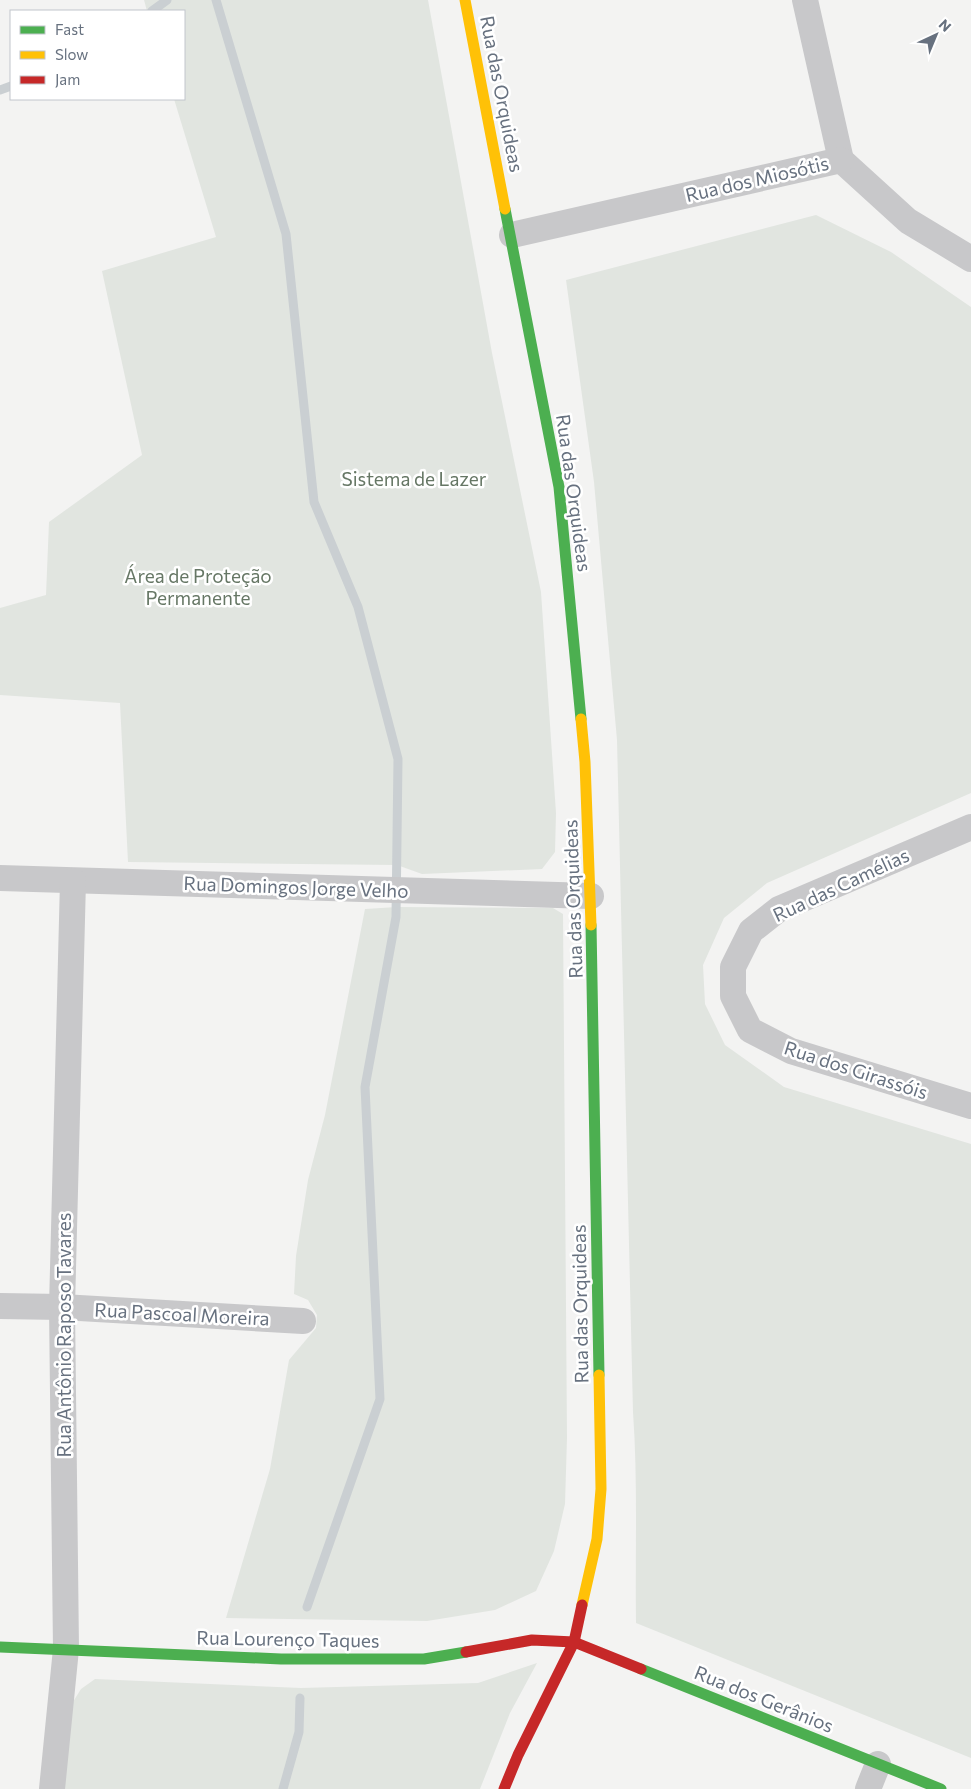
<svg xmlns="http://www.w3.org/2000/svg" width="971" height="1789" font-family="Commissioner,sans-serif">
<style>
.green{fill:#e1e5e0}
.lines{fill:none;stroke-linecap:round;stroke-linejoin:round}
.stream{stroke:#cacfd2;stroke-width:9}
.street{stroke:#c8c8ca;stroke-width:26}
.fast{stroke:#4caf50;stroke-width:11}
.slow{stroke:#ffc107;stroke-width:11}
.jam{stroke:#c62828;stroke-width:11}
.labels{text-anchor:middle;stroke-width:5;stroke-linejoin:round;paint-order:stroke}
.street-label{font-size:19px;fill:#67717f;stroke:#fff}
.park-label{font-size:19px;fill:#667765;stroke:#fff}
</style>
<rect width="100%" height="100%" fill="#f3f3f2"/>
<g class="green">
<polygon points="144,0 428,0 492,353 541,592 556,813 555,852 542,869 422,874 397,865 128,862 120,703 0,695 0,608 46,595 49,522 142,455 102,271 216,237 174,99 184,99 184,11 147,11"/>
<path d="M816,215L891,252L971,307V793L767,883L724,918L703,965L705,1004L725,1045L784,1087L971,1144V1758L636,1623C635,1553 638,1482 633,1412L617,740L594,482L566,280Z"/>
<polygon points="397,907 553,908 563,914 567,1438 565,1504 554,1551 536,1591 495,1610 427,1621 226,1618 270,1469 289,1360 316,1328 317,1315 308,1300 294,1294 296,1256 308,1180 325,1115 365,909"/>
<polygon points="537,1663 510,1713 480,1789 64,1789 71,1705 81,1689 95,1679 301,1688 478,1683"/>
</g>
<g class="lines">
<g class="stream">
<polyline points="216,0 286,234 314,502 358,607 398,759 396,917 365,1087 380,1399 307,1607"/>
<polyline points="152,11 167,0"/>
<polyline points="0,90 11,86"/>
<polyline points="283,1789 299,1732 300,1698"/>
</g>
<g class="street">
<polyline points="805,0 841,160"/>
<polyline points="841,160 908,221 971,259"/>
<polyline points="512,235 841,160"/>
<polyline points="971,827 779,909 751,931 733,967 733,996 750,1030 791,1051 971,1106"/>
<polyline points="0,878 591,896"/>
<polyline points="0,1306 62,1307 303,1321"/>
<polyline points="52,1789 66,1649 62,1307 73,881"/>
<polyline points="868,1789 878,1764"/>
</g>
<g class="fast">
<polyline points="505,209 559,487 581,719"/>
<polyline points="591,925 599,1375"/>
<polyline points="0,1647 281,1659 424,1659 466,1652"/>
<polyline points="641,1669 941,1789"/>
</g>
<g class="slow">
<polyline points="465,0 505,209"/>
<polyline points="581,719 585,762 591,925"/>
<polyline points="582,1605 597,1539 601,1489 599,1375"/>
</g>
<g class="jam">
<polyline points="466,1652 532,1640 574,1642 641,1669"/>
<polyline points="504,1789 518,1755 574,1642 582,1605"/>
</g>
</g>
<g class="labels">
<g class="street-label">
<text transform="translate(502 94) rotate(79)" y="7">Rua das Orquideas</text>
<text transform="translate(757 179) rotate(-13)" y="7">Rua dos Miosótis</text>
<text transform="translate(574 493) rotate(82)" y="7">Rua das Orquideas</text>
<text transform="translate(841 885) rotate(-25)" y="7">Rua das Camélias</text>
<text transform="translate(296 887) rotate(2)" y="7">Rua Domingos Jorge Velho</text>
<text transform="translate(573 899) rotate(-92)" y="7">Rua das Orquideas</text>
<text transform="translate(856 1070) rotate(18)" y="7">Rua dos Girassóis</text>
<text transform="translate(580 1304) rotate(-91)" y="7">Rua das Orquideas</text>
<text transform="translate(182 1314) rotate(3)" y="7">Rua Pascoal Moreira</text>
<text transform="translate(64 1335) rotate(-90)" y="7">Rua Antônio Raposo Tavares</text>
<text transform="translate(288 1639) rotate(1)" y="7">Rua Lourenço Taques</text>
<text transform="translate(764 1699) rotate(22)" y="7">Rua dos Gerânios</text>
</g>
<g class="park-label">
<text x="414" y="486">Sistema de Lazer</text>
<text x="198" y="583">Área de Proteção<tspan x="198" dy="22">Permanente</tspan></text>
</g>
</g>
<rect x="10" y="10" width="175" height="90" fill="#ffffff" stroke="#c2c6cc"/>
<rect x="20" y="26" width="25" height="8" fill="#4caf50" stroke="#c2c6cc"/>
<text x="55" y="35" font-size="15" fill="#67717f">Fast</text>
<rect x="20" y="51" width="25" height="8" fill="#ffc107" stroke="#c2c6cc"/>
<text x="55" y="60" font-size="15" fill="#67717f">Slow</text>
<rect x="20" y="76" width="25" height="8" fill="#c62828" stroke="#c2c6cc"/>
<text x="55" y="85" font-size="15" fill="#67717f">Jam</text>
<g transform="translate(936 35) rotate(44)" stroke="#ffffff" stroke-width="4" paint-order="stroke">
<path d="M0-4L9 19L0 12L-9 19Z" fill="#67717f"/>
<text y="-8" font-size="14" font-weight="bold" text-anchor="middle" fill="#67717f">N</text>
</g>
</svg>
